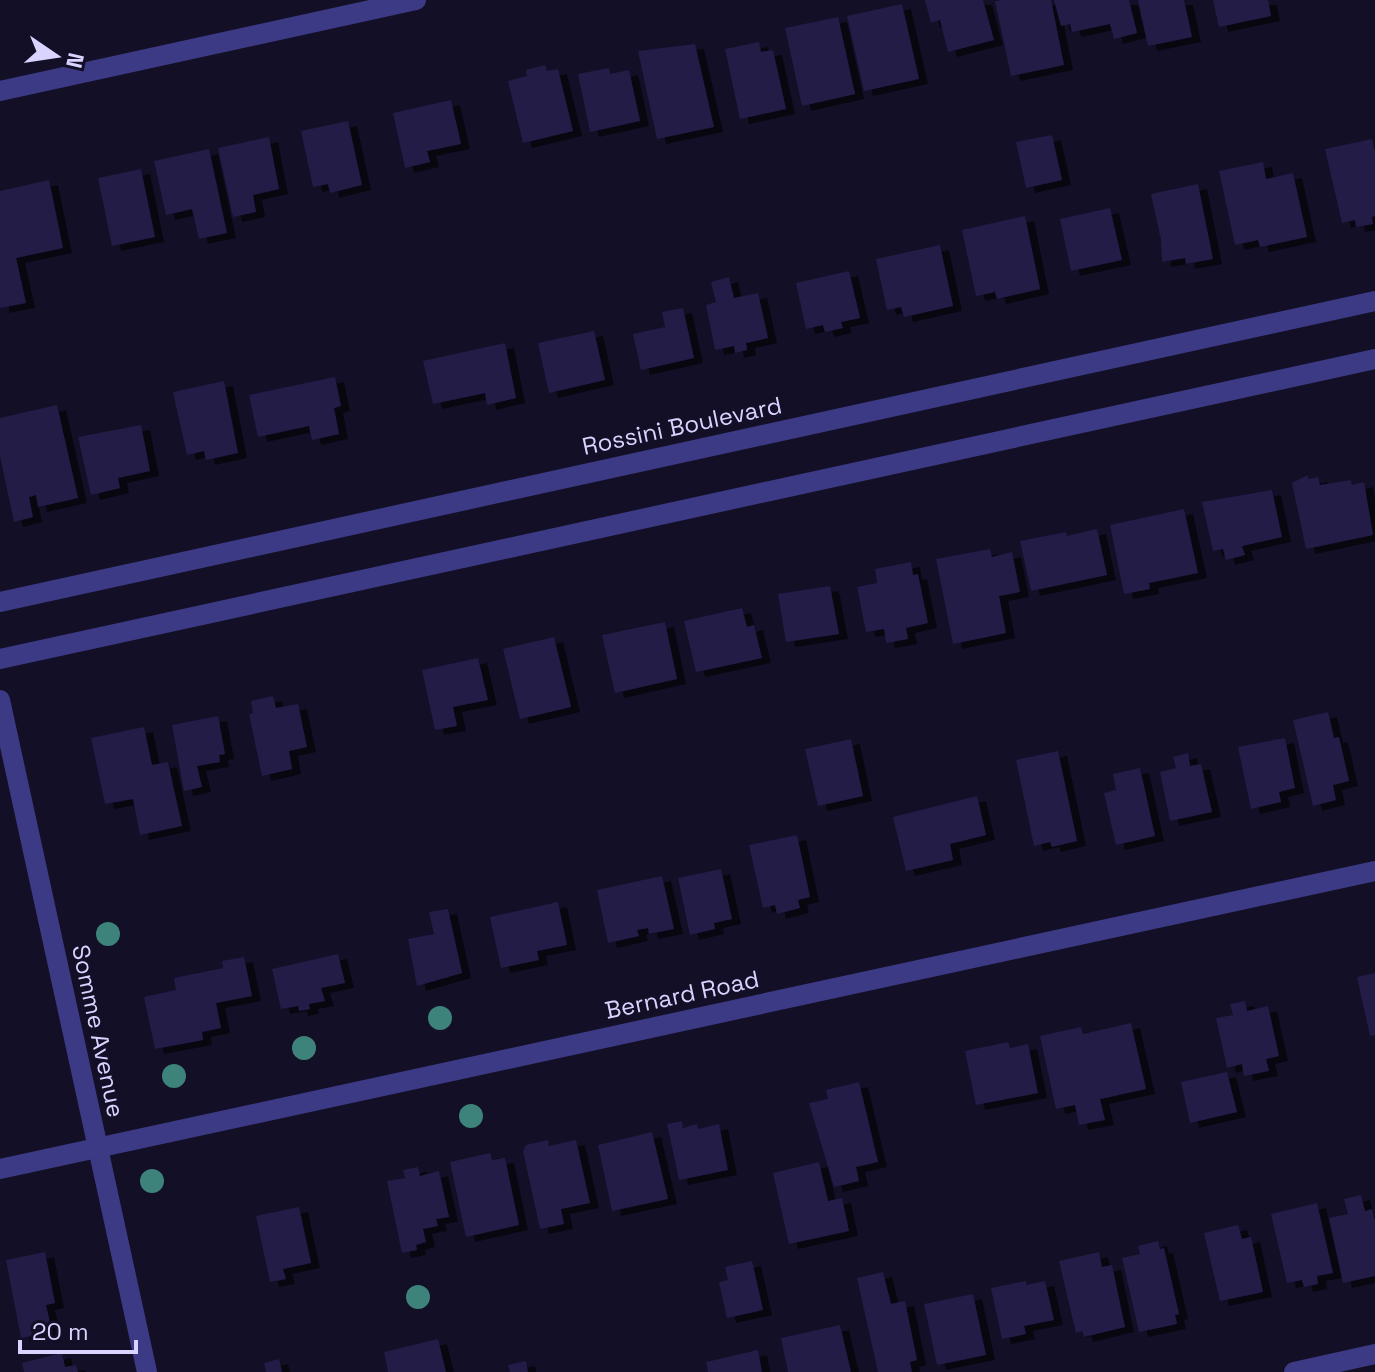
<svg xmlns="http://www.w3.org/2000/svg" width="1375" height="1372" font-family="'Space Grotesk',sans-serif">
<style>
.building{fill:#241b47;filter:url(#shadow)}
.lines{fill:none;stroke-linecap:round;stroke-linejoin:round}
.minor{stroke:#3d3a85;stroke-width:20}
.tree{fill:#3d827b}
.labels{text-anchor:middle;stroke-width:8;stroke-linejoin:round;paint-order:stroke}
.street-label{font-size:24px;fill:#d9d4ff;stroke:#130f26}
</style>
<defs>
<filter id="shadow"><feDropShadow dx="9" dy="5" stdDeviation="0" flood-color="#0009"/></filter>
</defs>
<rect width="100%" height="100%" fill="#130f26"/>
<g class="building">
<polygon points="925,0 983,0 994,40 948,52 940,20 931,23"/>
<polygon points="1002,0 1051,0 1064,65 1011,76 995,1"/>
<polygon points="1054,0 1129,0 1137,33 1114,39 1110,24 1072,32 1070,24 1061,26"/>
<polygon points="1138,0 1184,0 1192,37 1148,46"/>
<polygon points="1213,0 1268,0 1271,16 1219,27"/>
<polygon points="902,4 919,79 864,91 847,16"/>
<polygon points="838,17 855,94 802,106 785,28"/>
<polygon points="759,42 761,52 773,50 786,109 740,119 725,49"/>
<polygon points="695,44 714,127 657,139 638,51"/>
<polygon points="545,65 547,71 558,69 573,131 523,143 508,81 527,76 526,70"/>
<polygon points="609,68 610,74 629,70 640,121 590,132 578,74"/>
<polygon points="451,100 461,144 427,151 430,162 405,168 393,113"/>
<polygon points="348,121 362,185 330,193 328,184 313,187 301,131"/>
<polygon points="1052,135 1062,180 1026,188 1016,142"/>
<polygon points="269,137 279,189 253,195 256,212 233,217 218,148"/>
<polygon points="1372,139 1375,151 1375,216 1372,217 1373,224 1356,227 1355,220 1342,223 1325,149"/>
<polygon points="209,149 227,233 199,239 192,209 166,215 154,161"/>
<polygon points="1263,162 1266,179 1293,173 1307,237 1260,247 1258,240 1235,245 1219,171"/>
<polygon points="141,169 155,237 112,246 98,178"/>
<polygon points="49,180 63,248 16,258 26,303 0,308 0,191"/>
<polygon points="1198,184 1213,259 1186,264 1185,258 1162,262 1161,240 1151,194"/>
<polygon points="1110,208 1122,260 1071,271 1060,219"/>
<polygon points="1025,216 1040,289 997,299 995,292 976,296 962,230"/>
<polygon points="940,245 953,306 904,317 901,307 887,310 876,259"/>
<polygon points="849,271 860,318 841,322 843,328 825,332 823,325 806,329 796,283"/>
<polygon points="729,277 734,298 758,293 768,338 746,343 747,350 735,353 734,346 715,350 706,305 716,302 711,282"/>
<polygon points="683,308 694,358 641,370 633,334 665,327 662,312"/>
<polygon points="594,331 605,380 549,393 538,343"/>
<polygon points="505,343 516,398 487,405 485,393 433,404 423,361"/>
<polygon points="335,377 341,406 334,408 339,434 312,440 309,426 258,437 249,395"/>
<polygon points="224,381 238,453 206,460 204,451 187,455 173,392"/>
<polygon points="57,405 78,498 38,507 36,495 29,497 33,517 14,522 0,456 0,418"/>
<polygon points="141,425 150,471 118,478 120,488 91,495 78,437"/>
<polygon points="1308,475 1308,479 1318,477 1320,485 1351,480 1352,485 1364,482 1373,535 1306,549 1292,483"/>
<polygon points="1272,490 1282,537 1242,546 1245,555 1226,560 1223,549 1213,551 1202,502"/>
<polygon points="1184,509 1198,573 1149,583 1150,589 1124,594 1110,525"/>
<polygon points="1097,529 1107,575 1031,591 1020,541 1066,532 1067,536"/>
<polygon points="990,549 992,557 1012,552 1020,592 999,596 1006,633 953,644 936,559"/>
<polygon points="911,562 913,575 918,574 928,623 906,628 908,639 886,643 884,629 866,632 857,587 877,583 875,569"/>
<polygon points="830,586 839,634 786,642 778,594"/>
<polygon points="742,608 747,627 754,625 762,658 696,672 684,621"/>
<polygon points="665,622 677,679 615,693 602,635"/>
<polygon points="554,637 571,707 520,719 503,649"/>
<polygon points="478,658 488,700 453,707 457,726 435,730 422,670"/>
<polygon points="273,696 276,708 298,704 307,747 289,751 292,769 262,776 249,714 253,713 251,701"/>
<polygon points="1328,712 1334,738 1339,737 1349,781 1333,785 1336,800 1313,806 1293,720"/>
<polygon points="218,716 225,754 219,755 220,762 197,766 202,787 184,791 172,725"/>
<polygon points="144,727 152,765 168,762 182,826 140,835 133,799 105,804 91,738"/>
<polygon points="1285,738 1295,788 1279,792 1281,802 1251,809 1238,747"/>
<polygon points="851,739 863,796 818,806 805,749"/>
<polygon points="1058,751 1077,841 1052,847 1050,842 1034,846 1016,760"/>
<polygon points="1188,753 1190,766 1201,764 1212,812 1170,821 1160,772 1176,768 1173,757"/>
<polygon points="1140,768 1155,836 1116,845 1104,793 1116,790 1113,774"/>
<polygon points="977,796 986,835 950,844 953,860 906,871 893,817"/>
<polygon points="797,835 810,897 798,900 800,908 777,914 775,905 763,908 749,845"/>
<polygon points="721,869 732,919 714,923 715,929 690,935 678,878"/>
<polygon points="662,876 674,929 649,934 648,928 637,930 639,936 608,943 597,890"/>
<polygon points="558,902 567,945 537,951 539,960 501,968 490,917"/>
<polygon points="448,909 462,973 417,986 408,939 434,934 429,912"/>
<polygon points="338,954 345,983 321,988 325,1001 309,1004 310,1009 299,1011 298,1006 281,1009 272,969"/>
<polygon points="244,957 252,996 216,1003 221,1028 202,1032 203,1040 155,1049 144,997 176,990 174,978 223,968 222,961"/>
<polygon points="1375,973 1375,1035 1370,1036 1357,977"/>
<polygon points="1245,1001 1247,1011 1268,1006 1279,1056 1266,1059 1269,1071 1244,1076 1242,1064 1227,1068 1216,1018 1233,1015 1230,1004"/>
<polygon points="1131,1023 1146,1089 1100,1099 1105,1120 1079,1125 1075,1105 1056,1109 1040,1036 1081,1027 1083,1034"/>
<polygon points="1008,1042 1010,1048 1028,1044 1038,1093 976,1105 965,1051"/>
<polygon points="1227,1072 1237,1112 1190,1123 1181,1082"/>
<polygon points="859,1082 878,1162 856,1167 859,1181 834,1187 809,1103 828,1099 826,1090"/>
<polygon points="682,1121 683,1128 697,1124 698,1129 719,1124 728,1170 679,1180 667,1124"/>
<polygon points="652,1132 668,1199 612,1211 598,1145"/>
<polygon points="548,1140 549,1146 576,1140 590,1203 561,1209 564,1224 540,1229 523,1151 526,1145"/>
<polygon points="490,1153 492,1160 505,1158 519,1225 466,1237 450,1162"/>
<polygon points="819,1162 828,1201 842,1198 849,1231 789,1244 773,1173"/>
<polygon points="418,1167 420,1176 439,1171 449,1217 436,1219 438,1226 423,1229 426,1242 416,1245 417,1250 402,1253 387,1181 405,1178 403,1170"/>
<polygon points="1361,1195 1365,1211 1372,1209 1375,1221 1375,1276 1343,1283 1329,1218 1348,1214 1344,1199"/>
<polygon points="1317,1203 1333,1273 1317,1276 1318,1284 1304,1287 1302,1280 1287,1283 1271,1214"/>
<polygon points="299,1207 311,1263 283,1269 286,1279 270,1282 256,1216"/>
<polygon points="1238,1225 1242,1239 1251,1237 1263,1292 1220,1301 1204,1233"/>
<polygon points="1158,1241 1160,1249 1164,1248 1179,1314 1175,1315 1177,1324 1139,1332 1122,1258 1140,1254 1138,1246"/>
<polygon points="45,1252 55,1303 46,1305 52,1332 21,1338 6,1260"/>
<polygon points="1099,1252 1102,1267 1112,1265 1125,1327 1084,1337 1082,1331 1076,1333 1059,1261"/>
<polygon points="752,1261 763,1310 727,1318 719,1282 728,1280 725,1267"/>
<polygon points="883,1272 891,1304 905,1301 917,1360 910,1362 912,1372 878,1372 857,1278"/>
<polygon points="1026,1281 1026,1285 1045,1281 1054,1320 1024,1326 1026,1334 1002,1339 991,1288"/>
<polygon points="973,1294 986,1355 937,1365 924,1304"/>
<polygon points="840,1325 851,1372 788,1372 781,1338"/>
<polygon points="438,1339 446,1372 388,1372 384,1352"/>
<polygon points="758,1350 762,1372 708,1372 706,1362"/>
<polygon points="62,1353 65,1367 76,1365 78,1372 24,1372 22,1363"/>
<polygon points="279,1359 282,1372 266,1372 264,1363"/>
<polygon points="526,1361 528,1372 510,1372 508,1365"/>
</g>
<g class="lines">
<g class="minor">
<polyline points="0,91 416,0"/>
<polyline points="0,602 1375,301"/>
<polyline points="0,659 1375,359"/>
<polyline points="0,700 147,1372"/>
<polyline points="0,1169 1375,871"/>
<polyline points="1294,1372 1375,1354"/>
</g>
</g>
<g class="tree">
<circle cx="108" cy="934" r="12"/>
<circle cx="440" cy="1018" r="12"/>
<circle cx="304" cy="1048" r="12"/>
<circle cx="174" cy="1076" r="12"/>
<circle cx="471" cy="1116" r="12"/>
<circle cx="152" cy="1181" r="12"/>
<circle cx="418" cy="1297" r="12"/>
</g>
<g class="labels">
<g class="street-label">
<text transform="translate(682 426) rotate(-12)" y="8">Rossini Boulevard</text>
<text transform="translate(682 995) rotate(-12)" y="8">Bernard Road</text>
<text transform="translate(98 1031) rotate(78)" y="8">Somme Avenue</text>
</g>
</g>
<g transform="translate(56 56) rotate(103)" stroke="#130f26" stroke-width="6" paint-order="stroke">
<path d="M0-6L14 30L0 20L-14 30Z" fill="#d9d4ff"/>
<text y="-12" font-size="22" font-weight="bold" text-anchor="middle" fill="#d9d4ff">N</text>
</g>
<path d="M20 1340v12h116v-12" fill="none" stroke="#d9d4ff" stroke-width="4"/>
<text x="32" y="1340" font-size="24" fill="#d9d4ff" stroke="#130f26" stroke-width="6" paint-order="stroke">20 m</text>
</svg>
